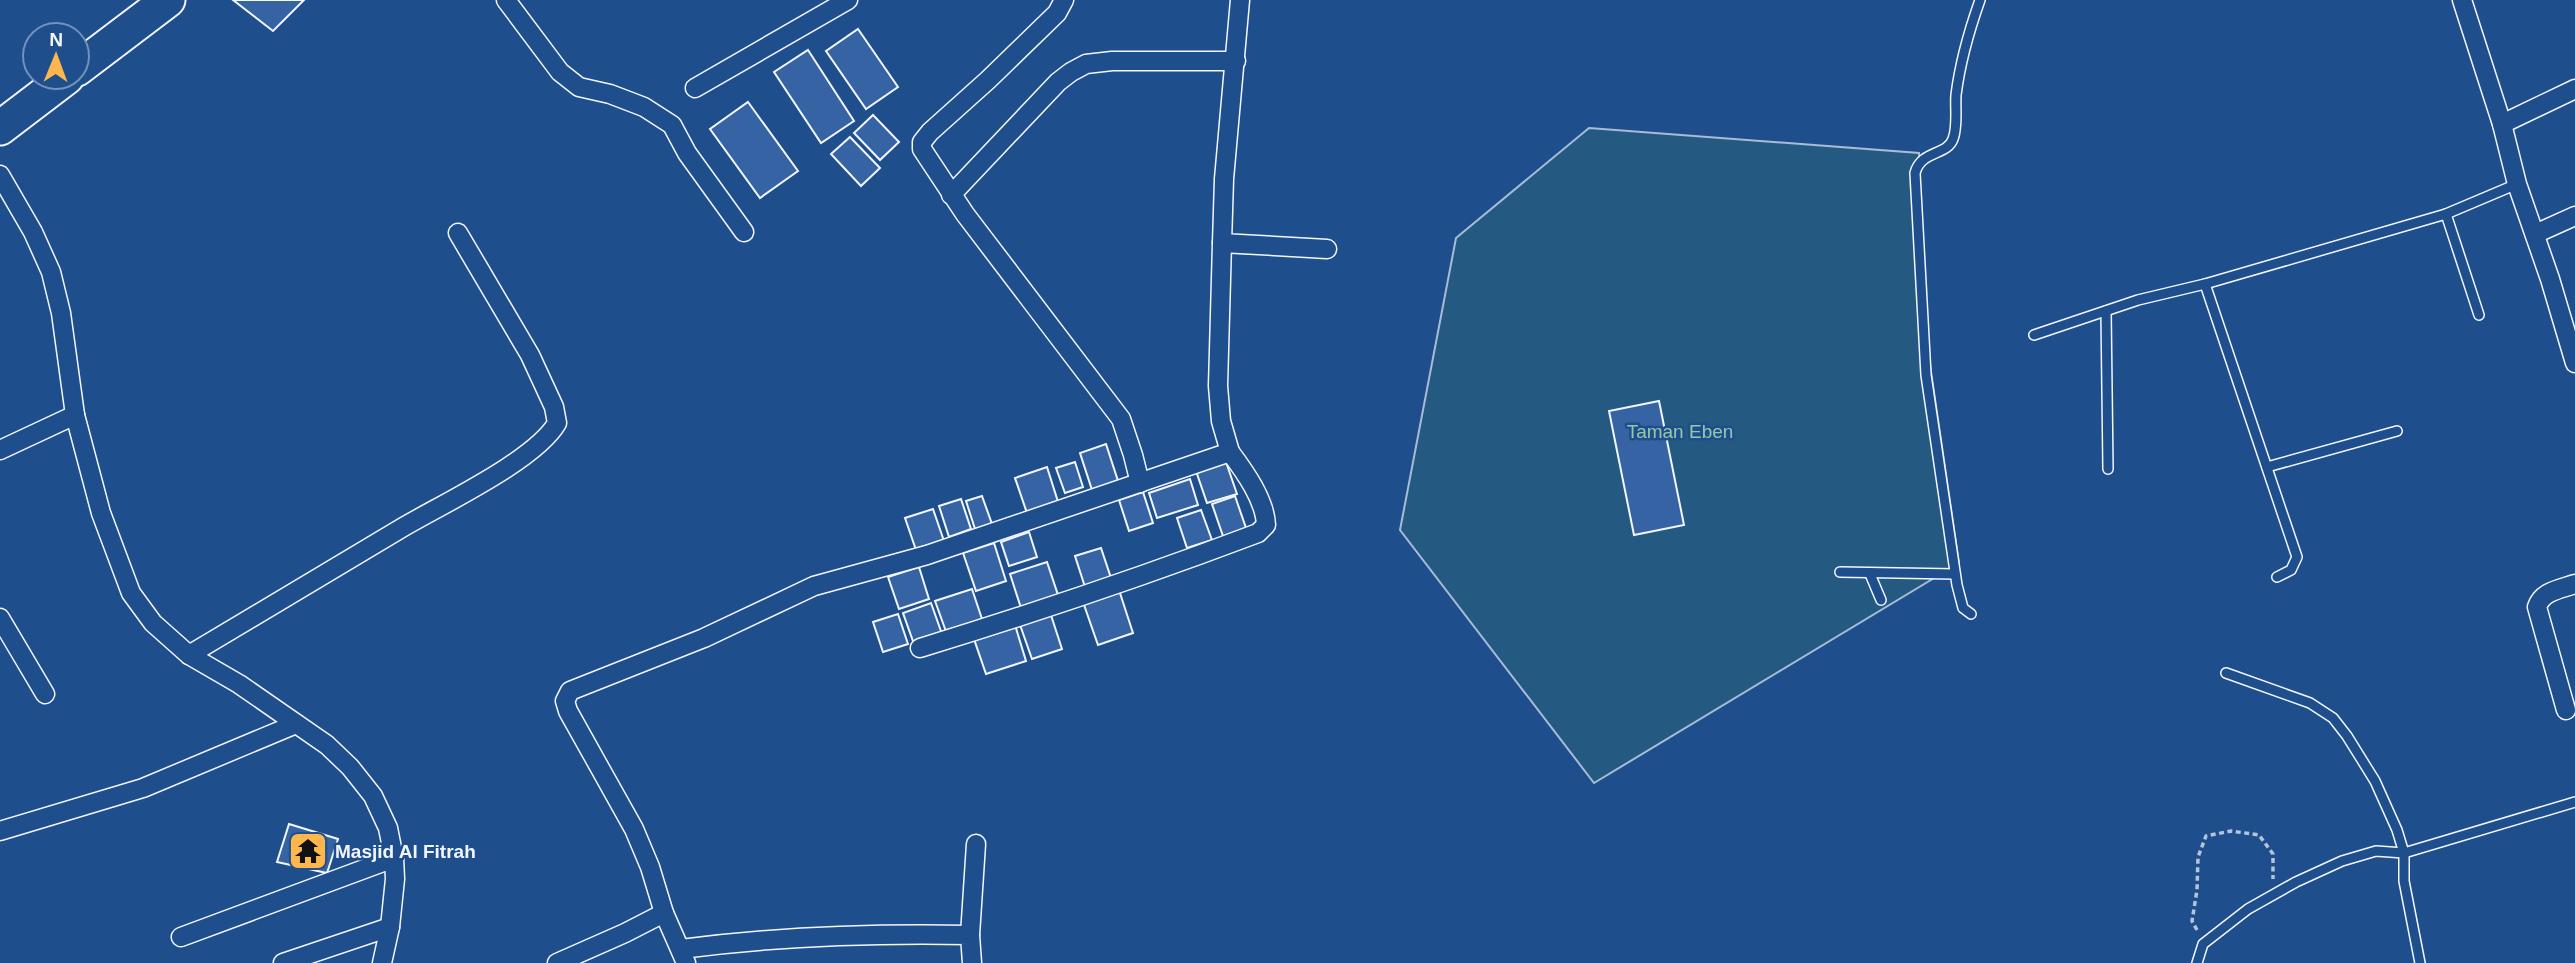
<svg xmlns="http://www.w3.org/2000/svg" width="2575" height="963" font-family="Helvetica,sans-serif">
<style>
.green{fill:#245a82;stroke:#a8bbd7;stroke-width:2}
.building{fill:#3563a3;stroke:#f2f6ff;stroke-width:2}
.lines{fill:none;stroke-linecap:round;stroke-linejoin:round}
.lane-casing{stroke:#f2f6ff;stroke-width:12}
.street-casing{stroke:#f2f6ff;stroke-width:21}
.highway-casing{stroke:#f2f6ff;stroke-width:37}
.path{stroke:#b3c4dc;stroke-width:3.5;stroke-dasharray:5 3.5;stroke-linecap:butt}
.lane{stroke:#1f4e8c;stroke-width:9}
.street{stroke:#1f4e8c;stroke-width:18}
.highway{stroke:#1f4e8c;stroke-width:33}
.labels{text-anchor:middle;stroke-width:5;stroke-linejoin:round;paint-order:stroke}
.park-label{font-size:19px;fill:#97c8a6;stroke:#1f4e8c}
.poi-label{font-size:19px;font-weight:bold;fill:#f2f6ff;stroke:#1f4e8c;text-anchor:start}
</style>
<rect width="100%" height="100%" fill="#1f4e8c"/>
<polygon class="green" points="1589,128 1919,153 1923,317 1959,563 1594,783 1400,530 1456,238"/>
<g class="building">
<polygon points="233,0 304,0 273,31"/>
<polygon points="858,29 898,87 866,109 826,51"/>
<polygon points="808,50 854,121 821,143 774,72"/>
<polygon points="748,102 798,171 760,198 710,129"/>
<polygon points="873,115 899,142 880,160 854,133"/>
<polygon points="850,137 880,168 861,186 831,154"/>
<polygon points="1659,401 1684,525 1634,535 1609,411"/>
<polygon points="1106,444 1118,481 1092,490 1080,453"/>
<polygon points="1075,462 1083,487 1065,493 1056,468"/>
<polygon points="1226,462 1237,494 1207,503 1196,471"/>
<polygon points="1047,467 1059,505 1028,516 1015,478"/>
<polygon points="1190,479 1198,505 1157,518 1149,493"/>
<polygon points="1143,492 1153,523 1129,531 1119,500"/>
<polygon points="982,496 992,524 975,529 966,501"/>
<polygon points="1235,496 1247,531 1224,539 1212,504"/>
<polygon points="961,499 971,529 949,537 939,506"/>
<polygon points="933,509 944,541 916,550 905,518"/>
<polygon points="1201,510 1212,540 1187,548 1177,518"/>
<polygon points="1029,532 1037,557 1009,566 1001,542"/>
<polygon points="994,543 1006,581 976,591 963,553"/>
<polygon points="1101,548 1111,578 1085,587 1075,556"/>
<polygon points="1047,562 1059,598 1022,611 1010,574"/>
<polygon points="919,567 929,599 899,609 888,577"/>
<polygon points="972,589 984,625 948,637 935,601"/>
<polygon points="1119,590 1133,633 1098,645 1083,602"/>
<polygon points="931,603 942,634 914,644 903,613"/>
<polygon points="1050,612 1062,649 1032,659 1019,622"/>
<polygon points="898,614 908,644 883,652 873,622"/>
<polygon points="1015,625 1026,661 986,674 974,639"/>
<polygon points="289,824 338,839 327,873 277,862"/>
</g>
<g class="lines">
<g class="lane-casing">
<g id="lane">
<polyline points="2446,214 2479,315"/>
<polyline points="2205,284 2297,557 2291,570 2277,577"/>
<polyline points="2106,311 2108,469"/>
<polyline points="2034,335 2138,300 2205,284 2446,214 2517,184"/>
<polyline points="2267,467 2397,431"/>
<polyline points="1840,572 1955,574"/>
<polyline points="1870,574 1881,600"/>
<path d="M1971,614L1963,608L1957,585L1926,375L1915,173C1921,150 1947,156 1953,139C1958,127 1955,108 1956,95C1960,63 1969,31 1980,0"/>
<polyline points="2226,673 2310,703 2333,718 2347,736 2375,781 2397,830 2404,853 2404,881 2420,963"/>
<polyline points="2197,963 2203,944 2248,909 2296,882 2342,861 2376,851 2404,853 2575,802"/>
</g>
</g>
<g class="street-casing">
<g id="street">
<polyline points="506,0 560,72 579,87 610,94 644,107 672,125 687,153 744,232"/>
<polyline points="1064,0 1057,13 988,80 930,132 922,142 922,149 965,214 1121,419 1133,455 1140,483"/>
<polyline points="1240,0 1224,179 1222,243 1327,249"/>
<polyline points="2462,0 2502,124 2517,184 2550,279 2575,363"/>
<polyline points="695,88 848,0"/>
<polyline points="2502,124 2575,89"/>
<polyline points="0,175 33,232 51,272 61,313 75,415 101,513 131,593 153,623 189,655 239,684 327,745 350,767 373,796 388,828 394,858 395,879 390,927 382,963"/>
<polyline points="951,195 1058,82 1071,72 1086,64 1112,61 1236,61"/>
<polyline points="2535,234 2575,216"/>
<polyline points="0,450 75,415"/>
<polyline points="0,618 45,694"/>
<path d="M920,648C1034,613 1147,575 1258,533L1266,525C1265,500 1245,472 1230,452"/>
<path d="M189,655C259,613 329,571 400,529C440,505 535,461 557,423L554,407L530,355L458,233"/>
<path d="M2566,710L2537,607C2542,591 2561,589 2575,584"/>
<polyline points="0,831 143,788 296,724"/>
<polyline points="970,935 976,844"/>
<polyline points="181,937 394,858"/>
<path d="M681,949C780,936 870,933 970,935L972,963"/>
<polyline points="283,963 390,927"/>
<polyline points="557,963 625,933 664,913"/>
<polyline points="686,963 664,913 650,867 634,829 568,711 565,701 570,691 704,638 814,586 927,555 1230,452 1221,421 1218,386 1222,243"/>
</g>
</g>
<g class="highway-casing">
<g id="highway">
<polyline points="77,69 168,0"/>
<polyline points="0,128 67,77"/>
</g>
</g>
<polyline class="path" points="2197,930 2192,921 2197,890 2198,857 2206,836 2231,831 2259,835 2273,854 2273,879"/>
<use href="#lane" class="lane"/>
<use href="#street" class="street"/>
<use href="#highway" class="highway"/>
</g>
<defs>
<g id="temple-square" transform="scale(2.0125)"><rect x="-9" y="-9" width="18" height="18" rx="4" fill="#ffb74d" stroke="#1f4e8c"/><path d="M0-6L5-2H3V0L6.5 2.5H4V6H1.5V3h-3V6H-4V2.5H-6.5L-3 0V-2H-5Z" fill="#111"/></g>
</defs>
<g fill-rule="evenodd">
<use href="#temple-square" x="308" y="851"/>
</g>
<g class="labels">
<g class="park-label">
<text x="1680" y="438">Taman Eben</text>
</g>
<g class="poi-label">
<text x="335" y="858">Masjid Al Fitrah</text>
</g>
</g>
<g transform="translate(56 56) rotate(1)"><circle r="33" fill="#1f4e8c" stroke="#7391ba" stroke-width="2"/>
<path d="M0-5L12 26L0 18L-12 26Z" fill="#ffb74d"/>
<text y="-10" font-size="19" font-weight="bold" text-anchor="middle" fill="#f2f6ff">N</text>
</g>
</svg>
